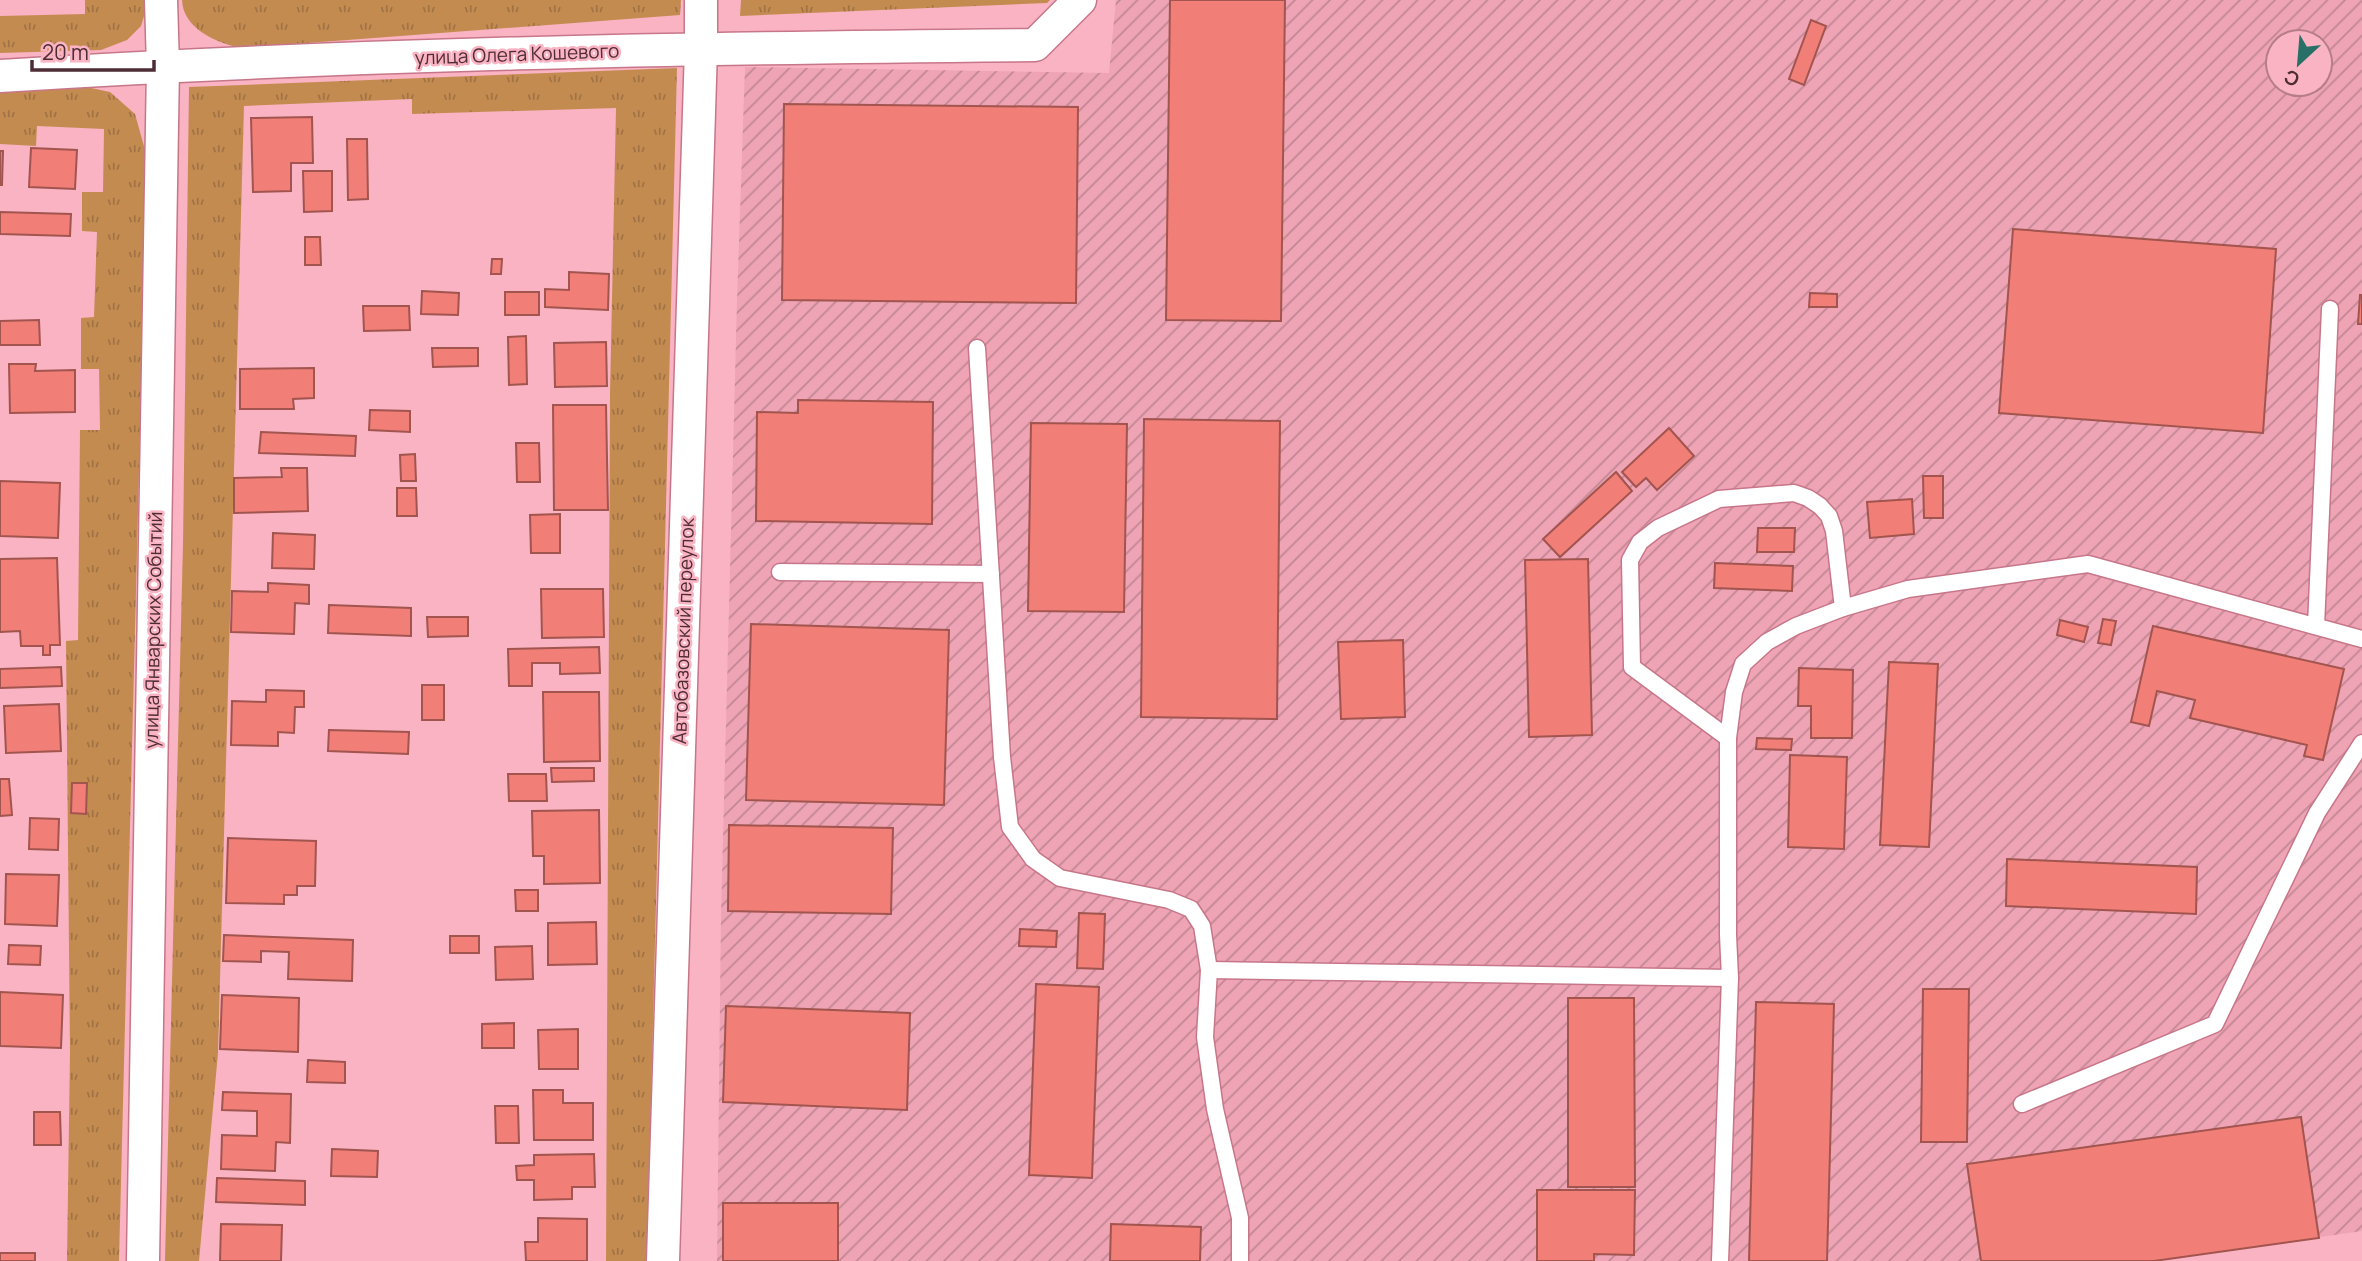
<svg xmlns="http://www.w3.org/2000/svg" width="2362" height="1261" font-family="Manrope,sans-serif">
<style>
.industrial{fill:url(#industrial-furrows);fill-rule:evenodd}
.grass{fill:url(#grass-tufts)}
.building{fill:#f17f78;stroke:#a2544f;stroke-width:2}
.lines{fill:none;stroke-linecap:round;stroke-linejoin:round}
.lane-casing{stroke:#c77689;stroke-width:19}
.street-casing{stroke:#c77689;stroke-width:35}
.lane{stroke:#fff;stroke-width:16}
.street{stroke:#fff;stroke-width:32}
.labels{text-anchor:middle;stroke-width:5;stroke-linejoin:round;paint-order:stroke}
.street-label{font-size:19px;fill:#4e2c34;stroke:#f9b3c2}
</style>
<defs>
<pattern id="industrial-furrows" width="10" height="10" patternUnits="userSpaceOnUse" patternTransform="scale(1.75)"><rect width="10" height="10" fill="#eea4b5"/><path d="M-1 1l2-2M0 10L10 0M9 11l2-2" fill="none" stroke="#c38694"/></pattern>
<pattern id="grass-tufts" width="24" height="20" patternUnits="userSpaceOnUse" patternTransform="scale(1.75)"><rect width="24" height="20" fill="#c48b51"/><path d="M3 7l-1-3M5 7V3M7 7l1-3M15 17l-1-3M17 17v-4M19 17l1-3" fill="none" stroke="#a17244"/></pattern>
</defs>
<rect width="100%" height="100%" fill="#f9b3c2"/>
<path class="industrial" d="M1116,0H2362V1231L2154,1261H717L721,916L737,301L745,67L1109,73ZM2278,42H2320V84H2278Z"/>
<g class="grass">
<polygon points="85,0 148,0 148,3 141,26 127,40 101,50 0,53 0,16 85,14"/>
<path d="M182,0H681L680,15L241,48C217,43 183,29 182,0Z"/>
<polygon points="741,0 1050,0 1047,3 740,16"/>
<polygon points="677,68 647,1261 606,1261 610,394 616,108 412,114 412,99 244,106 218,1053 199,1261 165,1261 183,544 189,87"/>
<polygon points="82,86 110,92 135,114 147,157 119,1261 67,1261 70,1052 66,641 78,640 80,430 100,430 99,369 81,369 81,318 94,317 97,232 82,231 82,192 103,192 104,129 37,126 36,146 0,144 0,89"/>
</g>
<g class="building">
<polygon points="1170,0 1285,0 1281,321 1166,320"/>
<polygon points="1811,20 1826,26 1804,85 1789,79"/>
<polygon points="784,104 1078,107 1076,303 782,300"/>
<polygon points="312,117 313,163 291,163 291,191 253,192 251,118"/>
<polygon points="347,139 367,139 368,199 348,200"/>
<polygon points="31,148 77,150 75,189 29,187"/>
<polygon points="0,151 3,151 2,185 0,185"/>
<polygon points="303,171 332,171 332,211 304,212"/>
<polygon points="0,212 71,214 70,236 0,234"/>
<polygon points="2013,229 2276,249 2263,433 1999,413"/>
<polygon points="305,237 320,237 321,265 305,265"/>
<polygon points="492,259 502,259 501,274 491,274"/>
<polygon points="569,272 609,274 608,310 545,307 545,289 569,290"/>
<polygon points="422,291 459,293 458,315 421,314"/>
<rect x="505" y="292" width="34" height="23"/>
<polygon points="1810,293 1837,294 1837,307 1809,307"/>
<polygon points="2360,295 2362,295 2362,324 2358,324"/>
<polygon points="363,306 409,306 410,330 364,331"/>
<polygon points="39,320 40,345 0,345 0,321"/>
<polygon points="526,336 527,384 509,385 508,337"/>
<polygon points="606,342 607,386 555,387 554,343"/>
<polygon points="432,348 478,348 478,366 433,367"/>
<polygon points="9,364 36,364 35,371 75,370 75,412 10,413"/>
<polygon points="314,368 314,398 293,399 294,409 240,409 240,369"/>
<polygon points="798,400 933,402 932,524 756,521 757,412 798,413"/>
<polygon points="553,405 606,405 608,510 554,510"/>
<polygon points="370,410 410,411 410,432 369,430"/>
<polygon points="1144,419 1280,421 1277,719 1141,717"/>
<polygon points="1031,423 1127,424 1124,612 1028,611"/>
<polygon points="1669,428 1694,456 1657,490 1646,478 1636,487 1622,472"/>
<polygon points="261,432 356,436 355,456 259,453"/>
<polygon points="516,443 539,443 540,482 517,482"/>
<polygon points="415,454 416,481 401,481 400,455"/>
<polygon points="281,468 307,468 308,511 234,513 234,478 282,477"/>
<polygon points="1616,472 1632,491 1560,557 1543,539"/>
<polygon points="1923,476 1943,476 1943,518 1924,518"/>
<polygon points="0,481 60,483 58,538 0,536"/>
<polygon points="397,488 416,488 417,516 397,516"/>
<polygon points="1912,499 1914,534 1870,538 1867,502"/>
<polygon points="560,514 560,553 531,553 530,515"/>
<polygon points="1758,528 1795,528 1794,552 1757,552"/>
<polygon points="273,533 315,535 314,569 272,568"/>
<polygon points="57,558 60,645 50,645 50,655 43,655 43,646 21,646 20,631 0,632 0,559"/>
<polygon points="1588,559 1592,735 1529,737 1525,560"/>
<polygon points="1715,563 1793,566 1792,591 1714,588"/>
<polygon points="268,583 309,585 309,604 295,603 294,634 231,632 232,591 268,592"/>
<polygon points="541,589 603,589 604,637 542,638"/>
<polygon points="329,605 411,608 411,636 328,633"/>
<polygon points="427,617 468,617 468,636 428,637"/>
<polygon points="2103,619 2116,621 2111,645 2098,643"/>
<polygon points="2060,620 2088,627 2084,642 2057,635"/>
<polygon points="751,624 949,630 944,805 746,800"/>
<polygon points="2153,626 2344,669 2323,760 2304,756 2307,745 2190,718 2195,700 2157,691 2149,726 2131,722"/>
<polygon points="1403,640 1405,717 1341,719 1338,642"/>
<polygon points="599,647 600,673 560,674 560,663 532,663 532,686 509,686 508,649"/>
<polygon points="1889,662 1938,664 1929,847 1880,845"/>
<polygon points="61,667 62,686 0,688 0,669"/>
<polygon points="1799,668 1853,670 1852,738 1811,738 1811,706 1798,706"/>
<rect x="422" y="685" width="22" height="35"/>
<polygon points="266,690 304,691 304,707 295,707 294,733 278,732 278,746 231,745 232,701 266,702"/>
<polygon points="543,692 599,692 600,761 544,762"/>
<polygon points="59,704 61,751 6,753 4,706"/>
<polygon points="329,730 409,732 408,754 328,751"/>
<polygon points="1757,738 1792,739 1791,750 1756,749"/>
<polygon points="1790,755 1847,757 1844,849 1788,847"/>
<polygon points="551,768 594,768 594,781 552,782"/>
<polygon points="508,774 546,774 547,801 509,801"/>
<polygon points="0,779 9,779 12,815 0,816"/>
<polygon points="72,783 87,783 86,814 71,813"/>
<polygon points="599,810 600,883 544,884 544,856 533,856 532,811"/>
<polygon points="30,818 59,819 58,850 29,849"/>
<polygon points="729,825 893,828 891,914 728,911"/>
<polygon points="228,838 316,841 315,886 297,886 297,895 284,895 284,904 226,903"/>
<polygon points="2007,859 2197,867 2196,914 2006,906"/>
<polygon points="6,874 59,875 57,926 5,924"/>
<polygon points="515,890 538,890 538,911 516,911"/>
<polygon points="1079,913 1105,914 1103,969 1077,968"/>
<polygon points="596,922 597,964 548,965 548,923"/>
<polygon points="1020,929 1057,931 1056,947 1019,946"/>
<polygon points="224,935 353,940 352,981 288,979 289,952 261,951 261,962 223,961"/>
<rect x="450" y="936" width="29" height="17"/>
<polygon points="9,945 41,946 40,965 8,964"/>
<polygon points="532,946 533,979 496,980 495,947"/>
<polygon points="1036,984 1099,987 1092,1178 1029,1175"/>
<polygon points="1923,989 1969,989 1967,1142 1921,1142"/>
<polygon points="0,992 63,995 61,1048 0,1046"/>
<polygon points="222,995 299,998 298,1052 220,1049"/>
<polygon points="1568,998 1634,998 1635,1187 1568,1187"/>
<polygon points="1756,1002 1834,1004 1827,1261 1749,1261"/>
<polygon points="726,1006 910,1013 907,1110 723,1102"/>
<polygon points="514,1023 514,1048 482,1048 482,1024"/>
<polygon points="578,1029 578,1069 539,1069 538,1030"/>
<polygon points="308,1060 345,1062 345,1083 307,1082"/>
<polygon points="533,1090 563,1090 563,1103 593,1103 593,1140 534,1140"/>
<polygon points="223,1092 291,1094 290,1143 276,1142 275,1171 221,1169 222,1135 257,1136 257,1111 222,1110"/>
<polygon points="495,1106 518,1106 519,1143 496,1143"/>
<polygon points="34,1112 60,1112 61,1145 34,1145"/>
<polygon points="2301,1117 2319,1238 2154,1261 1981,1261 1967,1164"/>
<polygon points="332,1149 378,1151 377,1177 331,1176"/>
<polygon points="594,1154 595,1187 572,1187 572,1199 534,1200 534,1180 517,1180 516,1166 534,1165 534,1155"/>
<polygon points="217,1178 305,1181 305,1205 216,1202"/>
<polygon points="1537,1190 1635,1190 1634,1255 1594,1254 1594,1261 1537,1261"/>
<rect x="723" y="1203" width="115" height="58"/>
<polygon points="538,1218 587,1219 587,1261 526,1261 525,1242 538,1242"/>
<polygon points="221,1224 282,1225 281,1261 220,1261"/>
<polygon points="1111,1224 1201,1227 1200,1261 1110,1261"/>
<rect x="0" y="1253" width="35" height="8"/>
</g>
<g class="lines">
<g class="lane-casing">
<g id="lane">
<polyline points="977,348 1002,757 1010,827 1033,859 1060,878 1169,900 1191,909 1202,926 1209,970 1205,1037 1215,1109 1240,1218 1240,1261"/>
<polyline points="780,572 991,574"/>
<polyline points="2316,626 2330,309"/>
<polyline points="1728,738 1632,667 1630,560 1640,542 1658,528 1719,499 1794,493 1808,498 1820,506 1829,516 1834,531 1843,608"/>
<polyline points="1209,970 1730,978 1728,935 1728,738 1734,692 1743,664 1767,642 1796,626 1843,608 1908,589 2088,564 2362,639"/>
<polyline points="2022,1104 2215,1024 2317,813 2362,743"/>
<polyline points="1720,1261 1730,978"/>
</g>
</g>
<g class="street-casing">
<g id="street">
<path d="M0,76C344,54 690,48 1035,45L1080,0"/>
<polyline points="143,1261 163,66 161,0"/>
<polyline points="663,1261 701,48 701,0"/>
</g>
</g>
<use href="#lane" class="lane"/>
<use href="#street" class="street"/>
</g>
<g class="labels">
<g class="street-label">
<text transform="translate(517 54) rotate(-2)" y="7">улица Олега Кошевого</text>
<text transform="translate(153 630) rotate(-89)" y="7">улица Январских Событий</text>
<text transform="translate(683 631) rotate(-88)" y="7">Автобазовский переулок</text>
</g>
</g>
<g transform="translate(2299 63) rotate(206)"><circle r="33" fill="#f9b3c2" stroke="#b57d89" stroke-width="2"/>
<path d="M0-5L12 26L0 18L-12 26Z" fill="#276f67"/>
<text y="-10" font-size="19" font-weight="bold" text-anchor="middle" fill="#4e2c34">С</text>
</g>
<path d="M32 60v10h122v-10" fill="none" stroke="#4e2c34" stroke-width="3.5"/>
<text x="42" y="60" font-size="21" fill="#4e2c34" stroke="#f9b3c2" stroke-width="5" paint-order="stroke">20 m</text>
</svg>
